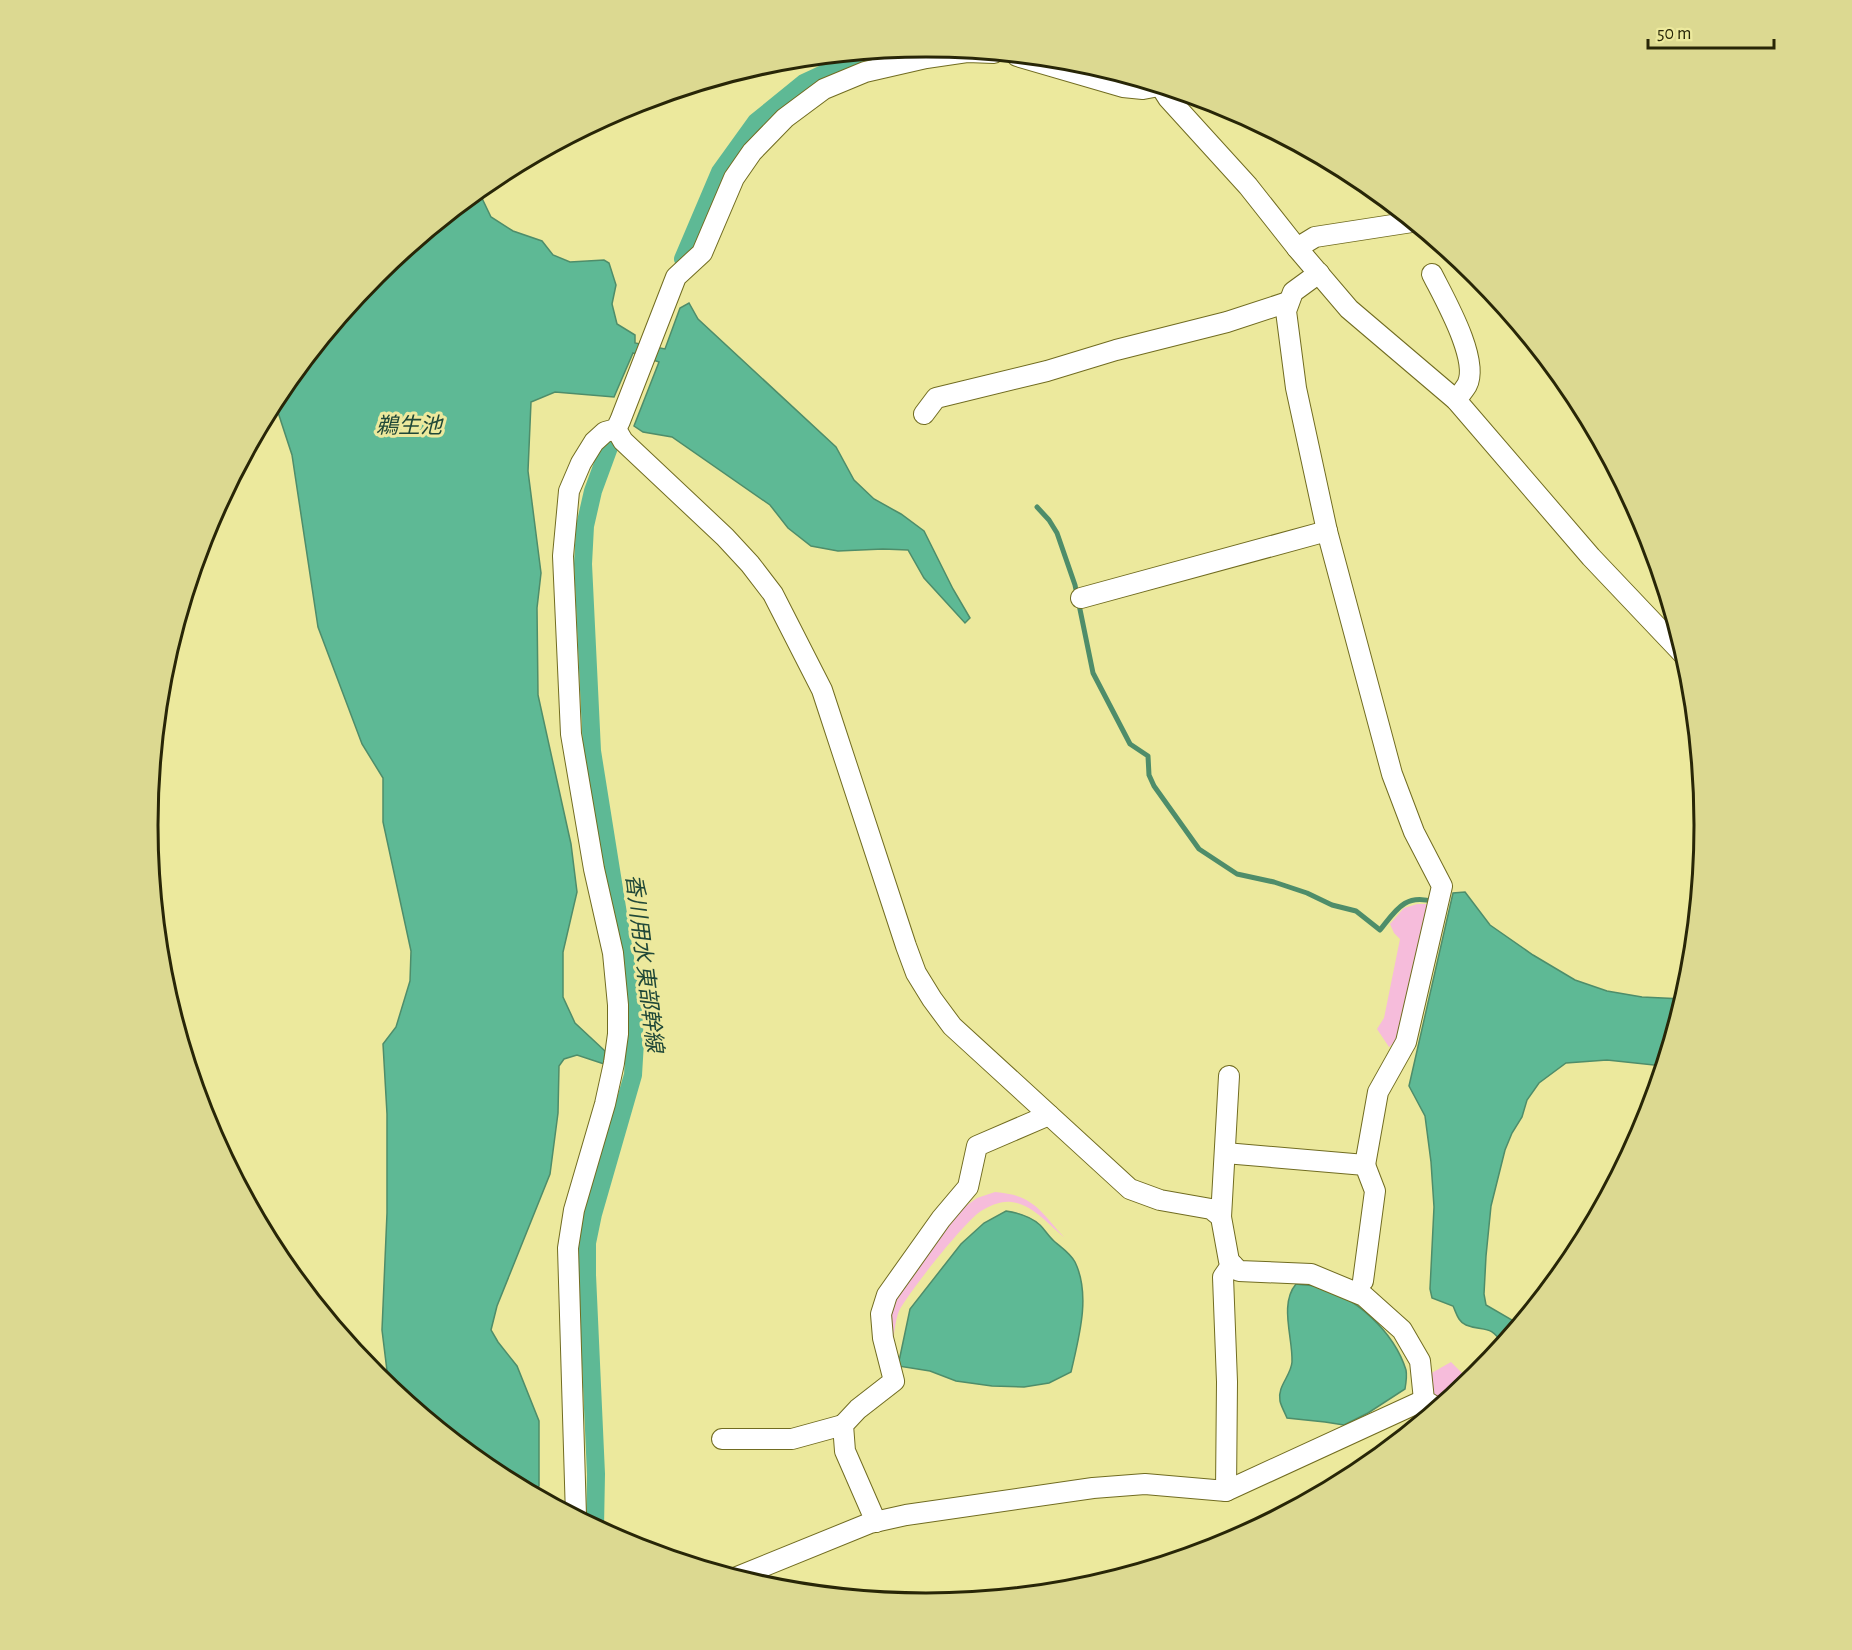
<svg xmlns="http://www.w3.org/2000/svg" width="1852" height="1650" font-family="'Alegreya Sans','Noto Sans JP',sans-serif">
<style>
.green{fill:#f6bcdb}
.water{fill:#5eb995;stroke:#4e8d6a;stroke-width:1.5}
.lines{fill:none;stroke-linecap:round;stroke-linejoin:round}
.stream{stroke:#4e8d6a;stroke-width:5}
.canal{stroke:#5eb995;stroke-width:18}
.minor-casing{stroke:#716c21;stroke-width:22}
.minor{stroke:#fff;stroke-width:20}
.labels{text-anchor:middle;stroke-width:6;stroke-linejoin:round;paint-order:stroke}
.water-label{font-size:22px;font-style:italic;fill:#204838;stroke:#ece99d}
.rim{fill:none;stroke:#282607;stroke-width:3}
</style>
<rect width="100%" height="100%" fill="#ece99d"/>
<g class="green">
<polygon points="1417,904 1429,904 1399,1039 1389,1047 1377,1029 1384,1018 1400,939 1394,933 1390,924 1404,908"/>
<path d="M995,1192C1034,1195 1040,1211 1064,1237C1049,1225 1031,1203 1011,1202C1000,1201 990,1206 981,1211C965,1221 908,1293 899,1311C895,1321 894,1336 892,1347L889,1326L893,1301L953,1215L977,1198Z"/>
<polygon points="1451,1362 1470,1381 1443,1403 1432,1396 1428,1375"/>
</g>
<g class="water">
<polygon points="478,190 491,217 513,231 542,241 553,255 570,262 604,260 609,263 616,285 612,304 617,324 635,335 635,343 665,349 680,308 689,303 698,319 836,447 854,480 874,499 901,514 924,531 953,589 970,618 965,623 924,578 908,550 883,549 838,551 811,546 788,528 770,505 672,437 643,432 634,426 659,362 633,353 614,397 555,392 531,402 528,471 541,573 537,608 538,695 571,844 577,892 563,952 563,997 575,1023 605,1051 604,1064 577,1055 564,1059 559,1066 558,1113 550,1174 497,1306 491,1330 498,1342 517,1366 539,1421 539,1486 533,1493 493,1472 389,1387 382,1330 387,1213 387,1114 383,1044 396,1027 410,981 411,951 383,822 383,778 362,744 318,627 292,455 274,400 279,392 376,274"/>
<path d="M1465,892L1490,925L1533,955L1575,980L1607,991L1642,997L1683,999L1663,1066L1607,1060L1566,1063L1539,1083L1527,1100L1522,1117L1512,1133L1505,1150L1491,1206L1486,1256L1484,1294L1486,1305L1512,1320L1517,1326L1502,1344C1491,1324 1483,1332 1466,1325C1458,1322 1456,1312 1453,1306L1432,1298L1430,1289L1434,1207L1431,1162L1425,1116L1409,1086L1453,893Z"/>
<path d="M1006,1211C1019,1213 1030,1216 1040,1225C1045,1230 1049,1237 1055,1242C1062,1248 1070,1253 1075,1262C1091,1295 1079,1337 1071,1372L1049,1383L1024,1387L992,1386L956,1381L930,1371L898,1366L910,1309L961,1244L984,1223Z"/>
<path d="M1296,1284C1302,1285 1309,1285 1315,1286C1355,1295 1394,1332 1406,1370C1407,1375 1406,1383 1405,1389L1368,1413L1344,1425L1325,1422L1287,1418C1285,1413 1281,1406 1280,1401C1277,1386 1291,1376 1292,1362C1293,1338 1279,1304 1296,1284Z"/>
</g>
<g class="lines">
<path class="stream" d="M1037,507L1049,520L1057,533L1075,585L1093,673L1130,744L1148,756L1149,775L1154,786L1199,849L1237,874L1274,882L1307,893L1332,905L1356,911L1380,930C1396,910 1405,893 1434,902"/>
<g class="canal">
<polyline points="683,259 720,172 756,122 804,83 858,58 887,50"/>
<polyline points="595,1527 596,1474 587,1275 587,1243 593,1214 633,1075 635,1042 633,1008 592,751 583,564 585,526 593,491 611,442"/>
</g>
<g class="minor-casing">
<g id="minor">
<polyline points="1017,56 1123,87 1143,89 1159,86"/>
<polyline points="1161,87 1168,98 1248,186 1297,248"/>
<polyline points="1412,222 1315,237 1297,248 1349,309 1456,400 1591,557 1684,655"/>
<polyline points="1319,273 1293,292 1286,311 1296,388 1327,531 1392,774 1414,832 1442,886 1406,1042 1378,1092 1365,1165"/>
<path d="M1432,274C1444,298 1480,360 1467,385C1464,390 1459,396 1456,400"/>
<polyline points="924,414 936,398 1047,371 1116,350 1227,322 1288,302"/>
<polyline points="616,429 623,441 725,537 750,564 773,594 822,690 906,946 916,973 932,999 952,1026 1130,1189 1160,1200 1211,1209 1221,1217 1229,1261 1239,1271 1311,1274 1364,1296 1402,1330 1420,1361 1424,1400 1437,1408"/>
<polyline points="1081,598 1327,531"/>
<polyline points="1225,1153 1365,1165 1375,1191 1363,1281"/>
<polyline points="1221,1217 1229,1076"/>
<polyline points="722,1439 792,1439 843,1425"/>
<polyline points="1226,1491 1227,1382 1223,1277 1232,1264"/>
<polyline points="576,1516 568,1248 574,1210 605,1104 614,1063 618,1034 618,1005 613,953 594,869 571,734 563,556 569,491 581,463 594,442 605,432 616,429 620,421 676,277 702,253 734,178 752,152 785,118 824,89 865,72 926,58 967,52 994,53"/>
<polyline points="876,1522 845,1451 843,1425 858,1409 894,1381 883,1338 881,1314 887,1295 941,1219 968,1187 977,1146 1049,1115"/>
<polyline points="737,1577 870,1523 906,1515 1093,1488 1145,1484 1226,1491 1424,1400"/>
</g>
</g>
<use href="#minor" class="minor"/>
</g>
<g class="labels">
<g class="water-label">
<text x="409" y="433">鵜生池</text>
<text transform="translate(645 963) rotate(83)" y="8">香川用水 東部幹線</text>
</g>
</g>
<path d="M0 0H1852V1650H0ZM158 825a768 768 0 1 1 1536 0a768 768 0 1 1-1536 0Z" fill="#dcd991" fill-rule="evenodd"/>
<path class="rim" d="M158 825a768 768 0 1 1 1536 0a768 768 0 1 1-1536 0Z"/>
<path d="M1648 39v9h126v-9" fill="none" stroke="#282607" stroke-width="3"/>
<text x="1657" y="39" font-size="18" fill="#282607" stroke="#ece99d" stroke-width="4.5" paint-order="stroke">50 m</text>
</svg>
